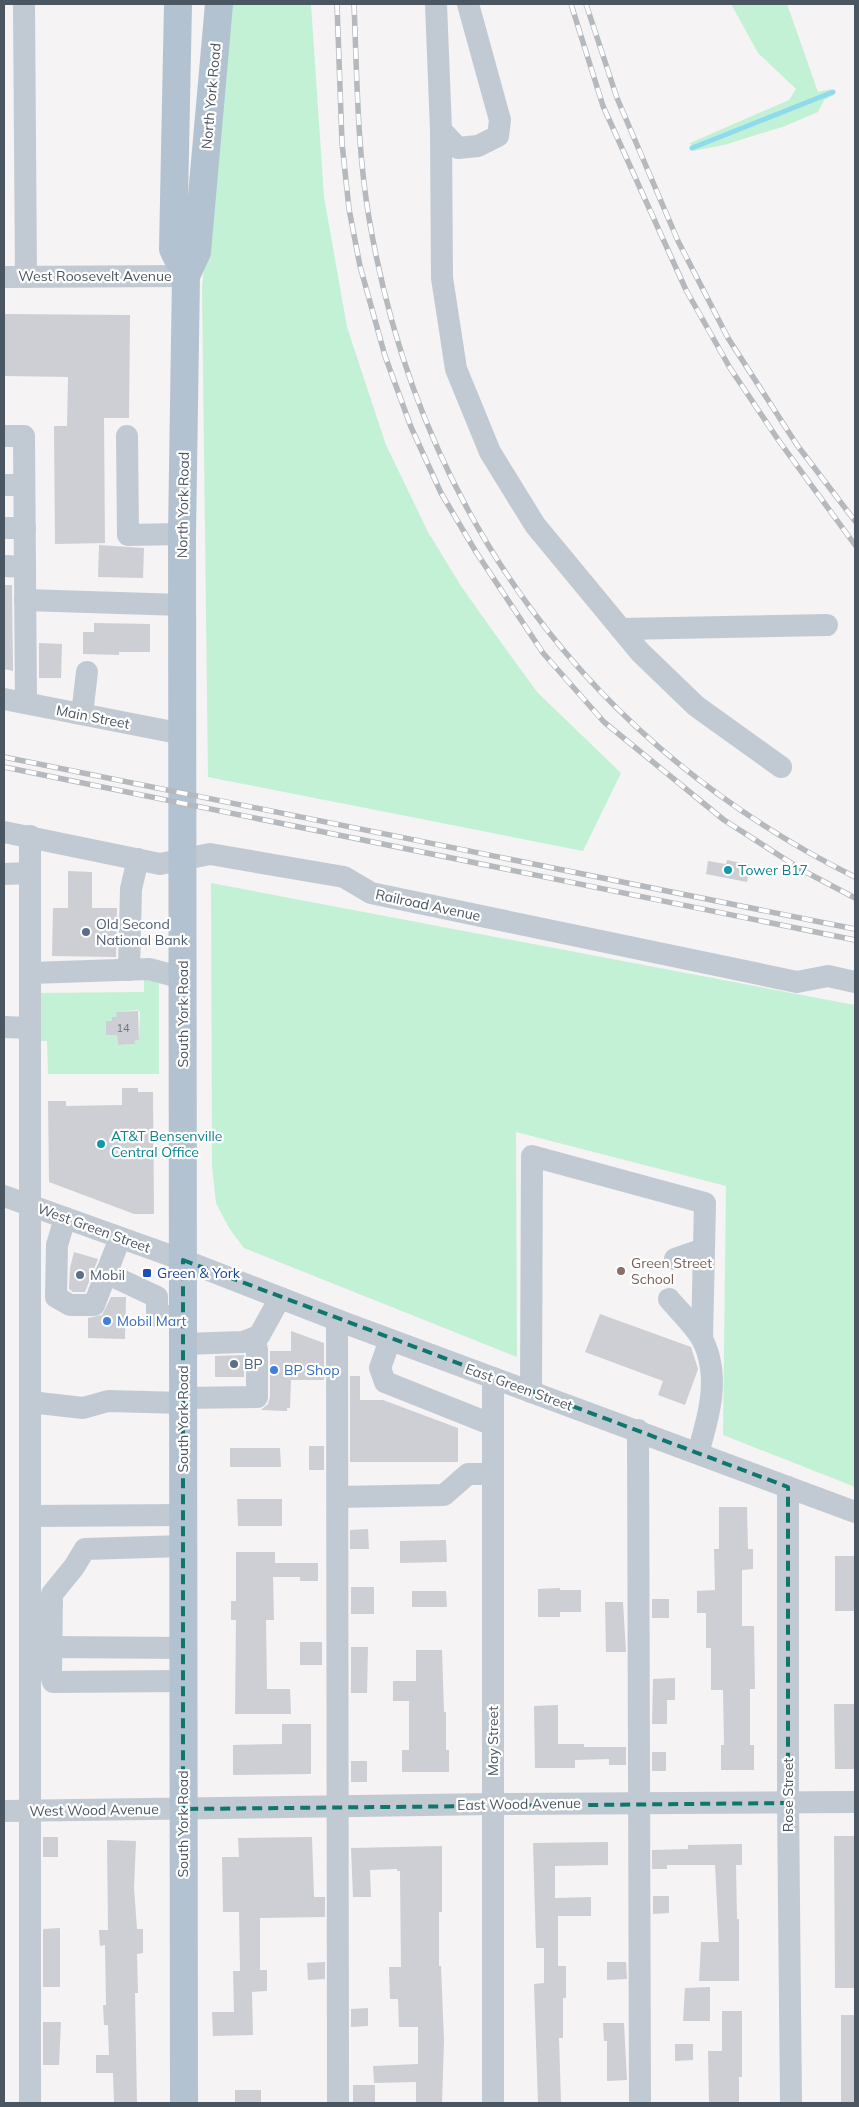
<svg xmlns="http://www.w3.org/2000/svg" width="859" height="2107" font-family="Mulish,sans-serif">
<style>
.green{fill:#c3f1d5;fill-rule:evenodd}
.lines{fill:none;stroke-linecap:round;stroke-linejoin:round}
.stream{stroke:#90daee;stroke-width:5}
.building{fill:#cdcfd5}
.minor{stroke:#c1cad2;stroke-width:22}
.major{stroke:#b3c2d1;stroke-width:28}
.rail-casing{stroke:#b5b8bd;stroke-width:5.5}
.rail{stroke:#fff;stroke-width:4;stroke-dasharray:11;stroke-linecap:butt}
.marked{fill:none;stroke:#0f766e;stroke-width:4;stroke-dasharray:10 6;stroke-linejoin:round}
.culture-dot{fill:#0f9aa8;stroke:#fff;stroke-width:2}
.service-dot{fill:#5c6f8a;stroke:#fff;stroke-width:2}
.education-dot{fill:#8d6e63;stroke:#fff;stroke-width:2}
.transit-dot{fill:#1a4fb4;stroke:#fff;stroke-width:2}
.shop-dot{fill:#3f7fe0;stroke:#fff;stroke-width:2}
.labels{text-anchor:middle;stroke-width:4.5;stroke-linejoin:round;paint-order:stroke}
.number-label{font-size:11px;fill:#6b747e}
.street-label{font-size:14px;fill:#4a5661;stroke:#fff}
.culture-label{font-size:14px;fill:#0d838f;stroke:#fff;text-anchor:start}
.service-label{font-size:14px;fill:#4e5e75;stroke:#fff;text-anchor:start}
.education-label{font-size:14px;fill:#785e54;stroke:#fff;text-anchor:start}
.transit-label{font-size:14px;fill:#164399;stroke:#fff;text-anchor:start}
.shop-label{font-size:14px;fill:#366cbe;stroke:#fff;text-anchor:start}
</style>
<rect width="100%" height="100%" fill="#f5f3f3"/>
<g class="green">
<polygon points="232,4 311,4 324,197 347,327 386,445 428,532 461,586 495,634 537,692 621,773 583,851 208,777 202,287"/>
<polygon points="731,4 787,4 818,92 831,89 834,95 824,100 818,112 785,126 724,145 693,151 690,143 789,100 796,89 758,53"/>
<polygon points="211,883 855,1005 855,1487 723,1435 726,1186 516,1132 517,1357 244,1248 229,1228 216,1203 212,1166"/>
<path d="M144,980H159V1074H48L47,1041H34V993L144,992ZM137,1010L140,1012L139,1040L134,1041V1044L118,1045L117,1035L106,1021H112V1017H117V1012Z"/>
</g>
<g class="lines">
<polyline class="stream" points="692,148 833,92"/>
</g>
<g class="building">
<polygon points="4,314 130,315 129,418 104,418 105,543 55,544 54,426 67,426 68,377 4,376"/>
<polygon points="99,545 144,548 143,578 98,577"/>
<polygon points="4,585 12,585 13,671 4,669"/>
<polygon points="94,623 150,624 150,652 119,652 119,655 83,654 83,632 94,632"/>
<polygon points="39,643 62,644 61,678 39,678"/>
<polygon points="727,860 750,865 747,882 706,874 708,861 726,864"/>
<polygon points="68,871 92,872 92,908 117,908 116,957 52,956 53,908 68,908"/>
<polygon points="138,1011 139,1040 134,1041 135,1044 118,1045 117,1035 106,1035 106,1021 112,1021 112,1017 117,1017 116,1012"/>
<polygon points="122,1088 138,1088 138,1092 153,1092 154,1214 134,1214 49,1182 48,1101 66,1101 66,1106 122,1105"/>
<polygon points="74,1252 98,1259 85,1292 73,1292 69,1289 70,1268"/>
<polygon points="111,1297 126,1297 125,1339 88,1338 88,1318 102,1315"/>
<polygon points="600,1314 691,1347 698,1369 685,1405 658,1395 663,1381 585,1352"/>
<polygon points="291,1331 324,1343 324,1380 291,1380 290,1408 287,1408 287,1411 261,1410 268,1404 270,1397 270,1351 291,1351"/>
<polygon points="244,1355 244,1377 215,1377 215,1356"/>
<polygon points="350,1376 360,1376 360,1400 383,1400 458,1428 458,1462 350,1462"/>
<rect x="309" y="1446" width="15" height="24"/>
<polygon points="230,1448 280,1448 281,1467 230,1467"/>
<polygon points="237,1499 282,1499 282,1526 238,1526"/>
<polygon points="719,1507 747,1507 748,1549 753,1549 753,1569 742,1570 742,1626 754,1626 755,1689 750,1689 750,1745 754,1745 754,1770 721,1770 721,1745 724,1745 723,1690 711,1690 711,1648 706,1648 706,1613 697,1613 697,1591 715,1590 714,1549 719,1549"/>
<polygon points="368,1529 369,1549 350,1549 350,1530"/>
<polygon points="446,1540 447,1562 400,1563 400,1541"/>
<polygon points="236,1552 275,1552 275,1563 318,1563 318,1581 300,1581 300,1577 273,1577 274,1620 266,1620 267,1689 290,1689 291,1714 235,1714 236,1620 231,1620 231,1601 236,1601"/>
<rect x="835" y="1556" width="20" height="55"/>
<rect x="351" y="1587" width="23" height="27"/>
<polygon points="560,1588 560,1590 581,1590 581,1612 560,1612 560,1617 538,1617 538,1589"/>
<polygon points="412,1591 446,1591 447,1607 412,1607"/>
<rect x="652" y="1599" width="17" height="19"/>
<polygon points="605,1602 623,1602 626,1652 606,1652"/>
<rect x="300" y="1642" width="22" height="23"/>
<polygon points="351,1647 368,1647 367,1693 351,1693"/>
<polygon points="416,1650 442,1650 444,1712 446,1712 446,1750 449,1750 449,1772 402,1772 402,1750 409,1750 409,1701 393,1701 393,1681 416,1681"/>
<polygon points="675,1678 675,1700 667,1700 667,1724 652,1724 653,1679"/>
<polygon points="834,1704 855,1704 854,1769 835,1769"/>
<polygon points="558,1705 558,1744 584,1744 584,1747 626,1747 626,1765 609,1765 609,1759 575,1760 575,1768 535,1768 534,1706"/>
<polygon points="282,1724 311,1724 311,1774 233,1775 233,1745 282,1744"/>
<rect x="652" y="1752" width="14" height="19"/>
<rect x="351" y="1761" width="16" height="21"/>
<polygon points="834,1836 855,1836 855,1988 835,1988"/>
<rect x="43" y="1837" width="15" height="20"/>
<polygon points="312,1837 314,1897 325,1897 325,1917 260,1918 260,1970 267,1970 267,1991 252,1992 253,2035 213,2036 212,2012 234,2012 233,1971 240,1971 239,1912 223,1912 222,1857 239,1857 238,1838"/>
<polygon points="107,1840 136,1841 134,1888 137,1929 143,1929 143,1953 137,1954 138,1993 135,1993 137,2103 114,2103 113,2073 96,2073 96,2055 109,2055 108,2025 104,2025 103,2005 106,2005 105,1945 100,1946 99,1930 108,1930"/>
<polygon points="608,1842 608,1865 555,1866 555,1898 591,1897 591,1916 558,1916 558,1966 566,1966 566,1998 563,1998 563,2038 559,2038 561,2103 538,2103 534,1984 544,1983 544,1948 536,1948 533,1843"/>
<polygon points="742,1844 742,1865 736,1865 737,1919 739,1919 739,1981 699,1981 701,1942 719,1942 715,1865 667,1865 667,1869 652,1869 652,1850 688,1849 688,1845"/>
<polygon points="442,1846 442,1912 439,1912 439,1966 441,1966 444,2041 442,2103 416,2103 416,2082 374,2083 373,2066 418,2064 418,2027 399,2027 398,1999 390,1999 389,1967 401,1967 400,1871 397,1871 397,1869 370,1870 371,1897 353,1897 351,1848"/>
<polygon points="653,1896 669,1896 669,1913 653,1914"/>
<polygon points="60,1928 60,1987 43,1987 43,1929"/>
<polygon points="325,1962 325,1979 308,1980 307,1963"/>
<polygon points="607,1962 626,1962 627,1979 607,1980"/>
<polygon points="710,1987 710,2021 683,2021 685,1988"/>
<polygon points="368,2008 368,2026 351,2027 351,2009"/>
<polygon points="722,2011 742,2011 742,2077 739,2077 739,2103 709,2103 708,2051 722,2051"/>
<rect x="841" y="2015" width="14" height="88"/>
<polygon points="43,2022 61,2022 59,2065 43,2065"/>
<polygon points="603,2023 624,2023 627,2080 607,2081 607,2041 604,2041"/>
<polygon points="675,2044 693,2044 693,2060 675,2061"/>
<polygon points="353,2085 375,2085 375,2102 353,2103"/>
<rect x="235" y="2090" width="26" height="13"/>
</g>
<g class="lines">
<g class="minor">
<polyline points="24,4 26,277"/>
<polyline points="436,4 441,130 442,278 456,369 490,452 535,525 640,652 696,706 781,767"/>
<polyline points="441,130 458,148 478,146 498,136 500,120 468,4"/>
<polyline points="4,277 186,276"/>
<polyline points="4,436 24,436 26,703"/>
<polyline points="127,436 128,535 182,534"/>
<polyline points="4,485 24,485"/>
<polyline points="4,528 25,528"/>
<polyline points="4,566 25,567"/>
<polyline points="25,600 182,605"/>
<polyline points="621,629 827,625"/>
<polyline points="4,699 183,734"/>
<polyline points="82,714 87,672"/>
<polyline points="4,832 160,864 210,854 344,877 371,893 797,982 828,976 855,982"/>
<polyline points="4,874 30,873"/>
<polyline points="129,970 131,889 138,859"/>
<polyline points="30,973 149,969 183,978"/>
<polyline points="4,1027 30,1028"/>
<polyline points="4,1196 183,1260 337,1320 855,1512"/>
<polyline points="65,1218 57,1245 56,1297 70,1305 94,1305 120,1238"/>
<polyline points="675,1259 704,1249"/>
<polyline points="106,1273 157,1297 157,1316 183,1316"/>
<path d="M669,1299C679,1311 695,1326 702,1339C721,1375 709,1416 698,1453"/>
<polyline points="337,1320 338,2103"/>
<polyline points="390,1340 380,1368 385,1382 493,1425"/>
<polyline points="183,1344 243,1342 259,1336 280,1298"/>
<polyline points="531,1392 532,1156 705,1203 702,1338"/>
<polyline points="183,1398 257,1397 257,1350 254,1338"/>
<polyline points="30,1402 83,1408 108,1401 183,1403"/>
<polyline points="638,1430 640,2103"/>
<polyline points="788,1487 788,1803 791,2103"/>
<polyline points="338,1497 444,1495 468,1474 493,1474"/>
<polyline points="30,1516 183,1515"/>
<polyline points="183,1546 85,1549 74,1567 52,1594 51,1675 53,1682 183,1681"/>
<polyline points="51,1647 183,1648"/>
<polyline points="4,1811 493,1804 855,1802"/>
<polyline points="30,2103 30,836"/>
<polyline points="493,2103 493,1378"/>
</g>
<g class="major">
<polyline points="178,4 173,249 186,276"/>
<polyline points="184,2103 182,534 186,276 197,252 219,4"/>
</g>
<g class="rail-casing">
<g id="rail">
<polyline points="337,4 342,143 349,209 360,266 385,356 411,427 441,493 476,552 543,653 604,722 724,820 802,870 855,898"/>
<path d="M354,4C357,75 357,147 369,218C419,513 587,743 855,877"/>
<polyline points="571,4 603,106 686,290 730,368 779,441 855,545"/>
<polyline points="586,4 617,98 678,241 728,338 797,445 855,521"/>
<polyline points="4,757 855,929"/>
<polyline points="4,767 855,940"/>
</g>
</g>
<use href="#rail" class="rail"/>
</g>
<path class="marked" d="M183,1260L788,1487V1803L183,1809Z"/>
<g class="culture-dot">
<circle cx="728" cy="870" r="5"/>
<circle cx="101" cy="1144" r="5"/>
</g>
<g class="service-dot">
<circle cx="86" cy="932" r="5"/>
<circle cx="80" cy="1275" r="5"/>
<circle cx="234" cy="1364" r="5"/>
</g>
<circle class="education-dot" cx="621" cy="1271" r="5"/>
<rect class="transit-dot" x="142" y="1268" width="10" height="10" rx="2.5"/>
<g class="shop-dot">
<circle cx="107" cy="1321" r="5"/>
<circle cx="274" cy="1370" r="5"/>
</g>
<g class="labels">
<g class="number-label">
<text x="123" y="1032">14</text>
</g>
<g class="street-label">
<text transform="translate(211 96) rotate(-85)" y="5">North York Road</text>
<text x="95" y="281">West Roosevelt Avenue</text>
<text transform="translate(183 505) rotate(-89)" y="5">North York Road</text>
<text transform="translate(93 717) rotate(11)" y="5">Main Street</text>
<text transform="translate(428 905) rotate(12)" y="5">Railroad Avenue</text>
<text transform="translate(183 1014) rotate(-90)" y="5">South York Road</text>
<text transform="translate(94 1228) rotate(20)" y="5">West Green Street</text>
<text transform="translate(519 1387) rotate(20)" y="5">East Green Street</text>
<text transform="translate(183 1419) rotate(-90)" y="5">South York Road</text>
<text transform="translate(493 1741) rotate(-90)" y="5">May Street</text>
<text transform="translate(788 1795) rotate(-90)" y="5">Rose Street</text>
<text transform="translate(519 1804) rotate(-1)" y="5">East Wood Avenue</text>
<text transform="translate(94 1810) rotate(-1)" y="5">West Wood Avenue</text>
<text transform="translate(183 1824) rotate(-90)" y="5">South York Road</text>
</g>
<g class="culture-label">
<text x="738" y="875">Tower B17</text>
<text x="111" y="1141">AT&amp;T Bensenville<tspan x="111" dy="16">Central Office</tspan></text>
</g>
<g class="service-label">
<text x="96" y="929">Old Second<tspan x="96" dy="16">National Bank</tspan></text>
<text x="90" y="1280">Mobil</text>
<text x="244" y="1369">BP</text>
</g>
<g class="education-label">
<text x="631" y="1268">Green Street<tspan x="631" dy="16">School</tspan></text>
</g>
<g class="transit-label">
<text x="157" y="1278">Green &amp; York</text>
</g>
<g class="shop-label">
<text x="117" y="1326">Mobil Mart</text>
<text x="284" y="1375">BP Shop</text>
</g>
</g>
<rect width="859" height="2107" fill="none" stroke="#4a5661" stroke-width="10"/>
</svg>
